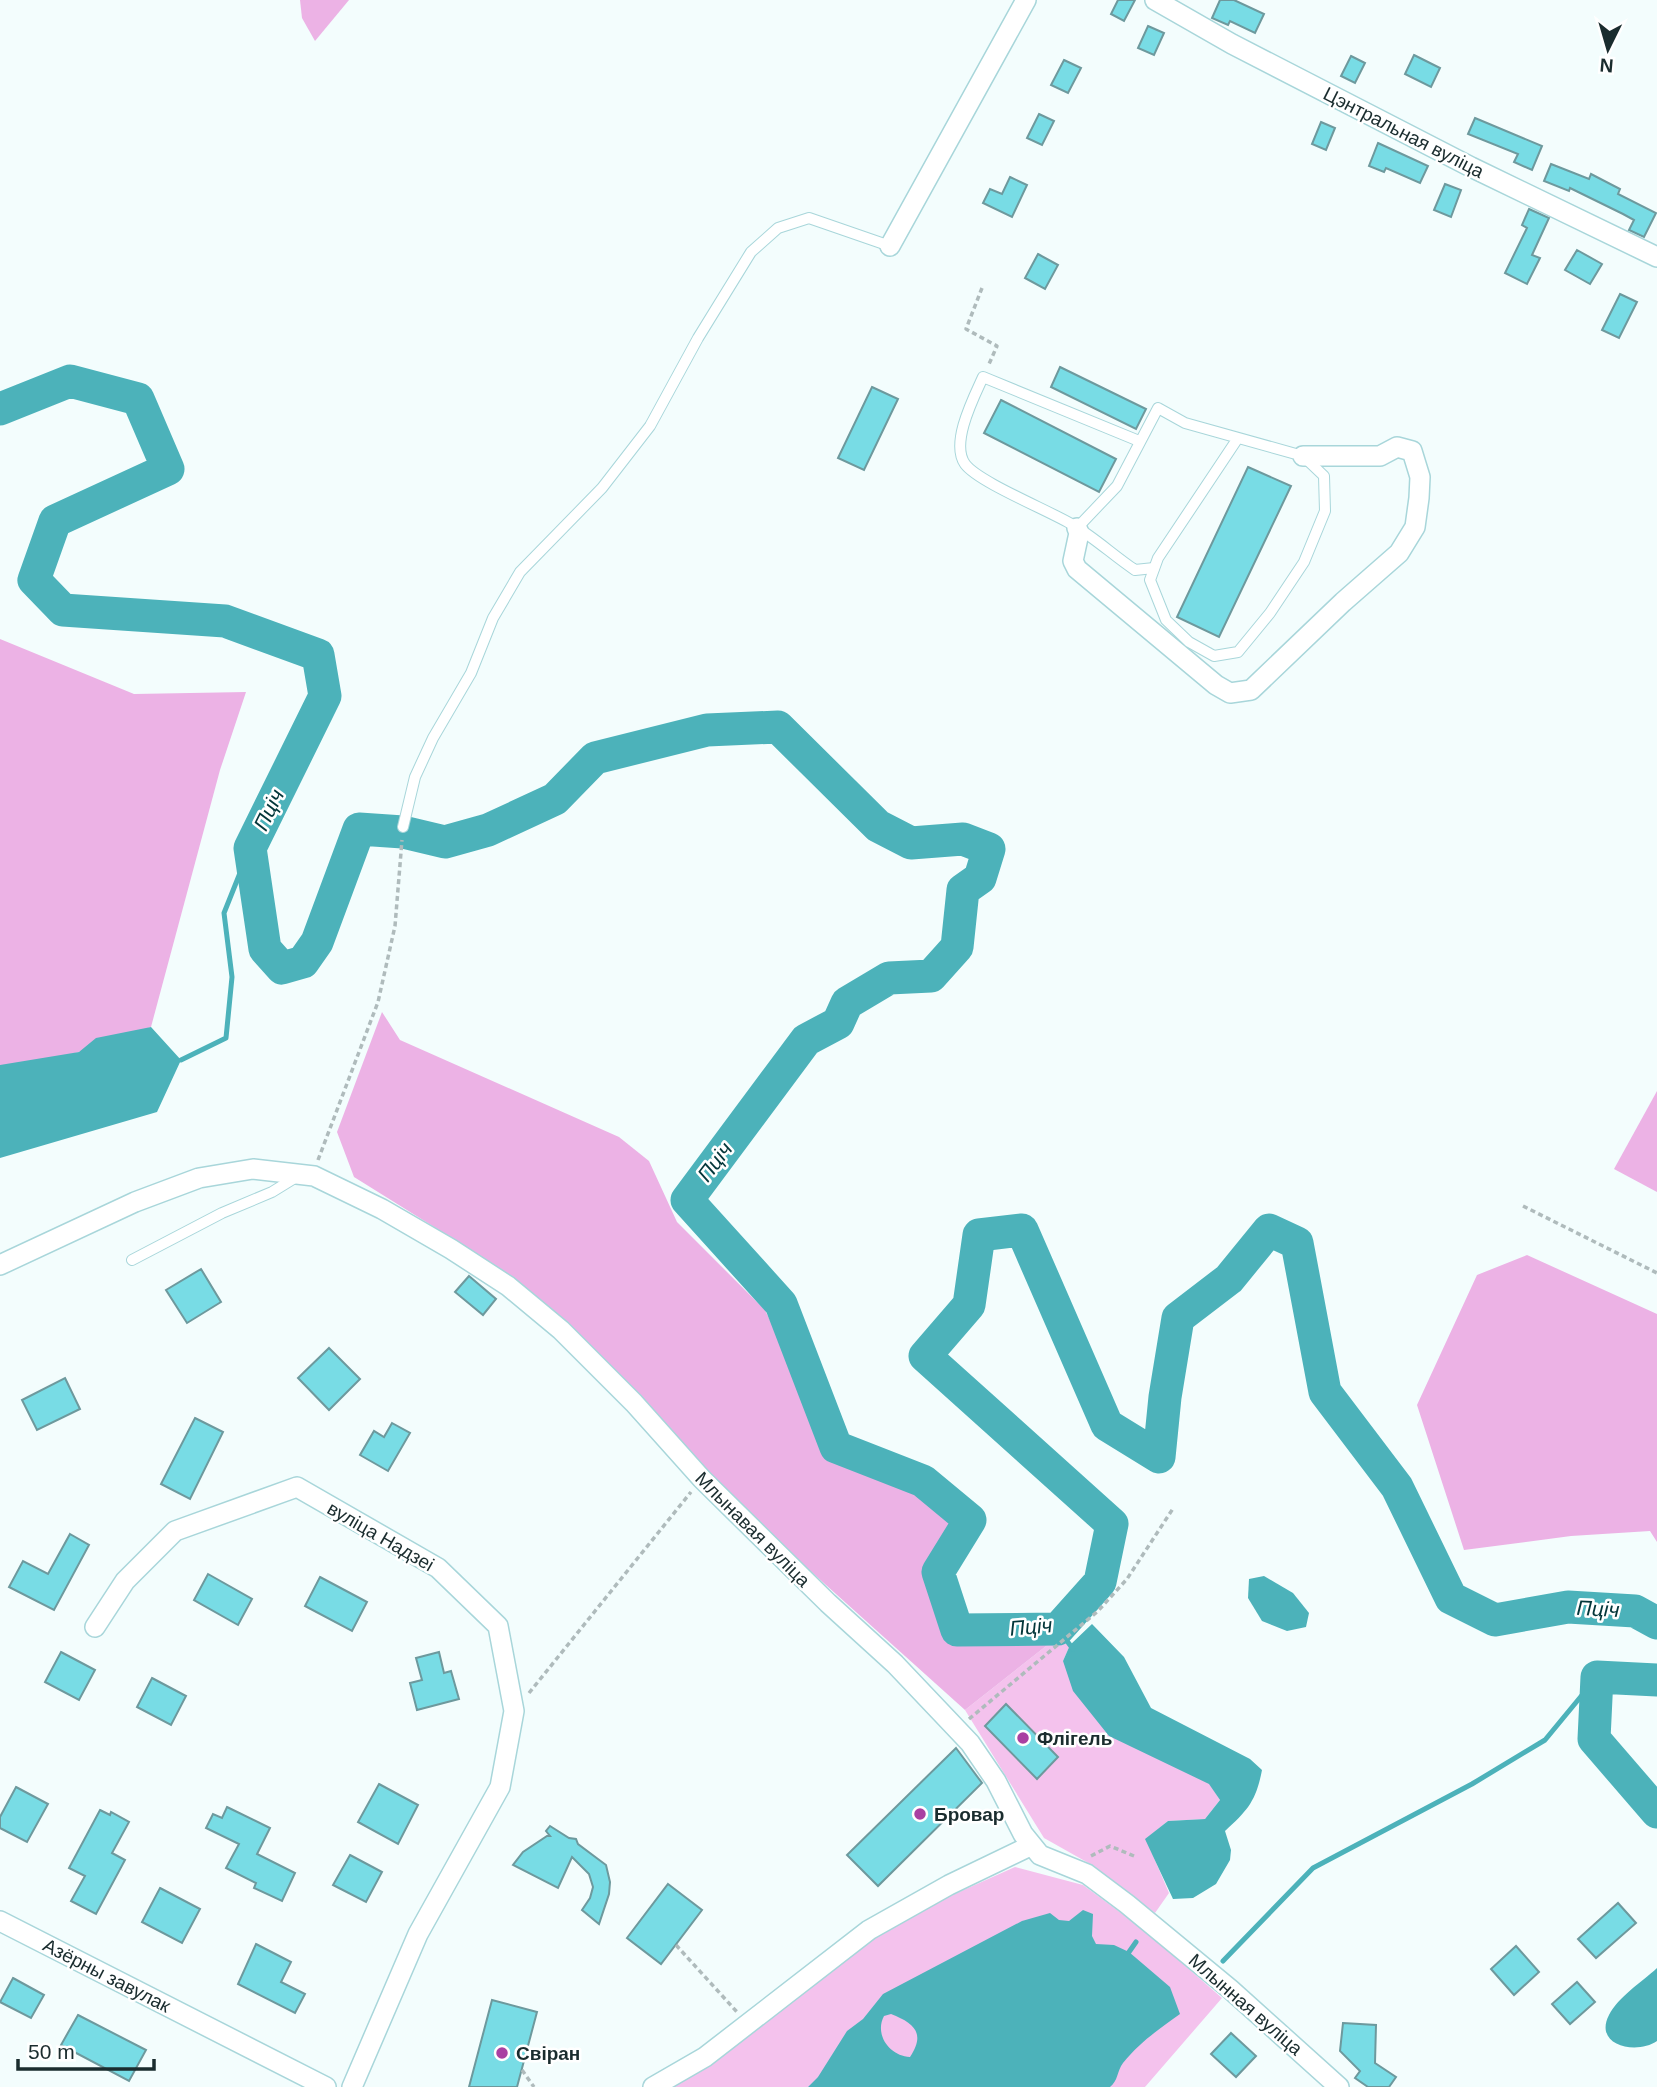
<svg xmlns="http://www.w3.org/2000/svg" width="1657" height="2087" font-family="Helvetica,sans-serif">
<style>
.green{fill:#f4c2ed}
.forest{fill:#ecb2e5}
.water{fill:#4cb2ba;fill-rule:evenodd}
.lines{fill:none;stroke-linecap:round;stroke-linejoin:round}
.stream{stroke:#4cb2ba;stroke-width:5}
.river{stroke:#4cb2ba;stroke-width:33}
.building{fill:#78dce5;stroke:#6d999d;stroke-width:2}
.lane-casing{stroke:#a8d6da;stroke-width:12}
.street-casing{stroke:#a8d6da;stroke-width:22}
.path{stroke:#afbbbc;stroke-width:3.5;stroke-dasharray:5 3.5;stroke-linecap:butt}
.lane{stroke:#fff;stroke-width:10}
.street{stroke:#fff;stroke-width:19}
.poi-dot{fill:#a940a2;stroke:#fff;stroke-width:2.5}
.labels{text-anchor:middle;stroke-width:5;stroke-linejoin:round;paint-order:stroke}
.street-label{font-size:19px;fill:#1a2c2e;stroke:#fff}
.poi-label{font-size:19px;font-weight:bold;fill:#1a2c2e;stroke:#fff;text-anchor:start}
.water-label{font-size:21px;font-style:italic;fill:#03363a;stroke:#fff}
</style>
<rect width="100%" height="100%" fill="#f3fdfd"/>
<g class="green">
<polygon points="1055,1639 1070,1645 1063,1661 1210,1784 1220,1800 1205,1819 1168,1821 1146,1839 1169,1893 1155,1913 1092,1865 1044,1838 965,1710"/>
<polygon points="1015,1867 1083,1885 1143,1929 1222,1998 1145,2087 672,2087 702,2070 870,1938 939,1901"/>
</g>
<g class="forest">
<polygon points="300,0 349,0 315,41 302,18"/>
<polygon points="0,639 134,694 246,692 220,770 151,1027 79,1052 0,1072"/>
<polygon points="382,1012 400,1040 619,1137 649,1161 677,1222 765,1310 833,1451 920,1484 963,1521 931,1567 955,1634 1051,1633 1055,1639 965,1710 707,1478 571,1329 463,1245 354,1177 337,1132"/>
<polygon points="1657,1091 1657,1192 1614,1169"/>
<polygon points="1527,1255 1657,1314 1657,1542 1650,1531 1571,1536 1464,1550 1417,1405 1477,1275"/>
</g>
<g class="water">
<polygon points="151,1027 181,1060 157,1112 0,1158 0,1065 79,1052 96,1038"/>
<polygon points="1264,1576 1293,1593 1309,1613 1306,1627 1287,1631 1262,1621 1248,1598 1249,1579"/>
<path d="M1092,1624L1124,1657L1151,1708L1250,1759L1262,1770C1256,1801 1248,1810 1225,1831L1231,1850L1230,1860L1216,1884L1193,1898L1173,1899L1145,1839L1168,1821L1205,1819L1220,1800L1209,1784L1109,1736L1073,1691L1063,1661L1070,1645Z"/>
<path d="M1083,1910L1093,1914L1092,1936L1096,1944L1114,1945L1129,1952L1170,1987L1180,2014C1159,2029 1140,2042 1123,2063C1117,2071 1118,2081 1110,2087H808L818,2077L847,2031L863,2019L883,1994L1022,1921L1050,1913L1059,1920L1069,1921ZM891,2014C914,2023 926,2033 910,2057C890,2056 874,2035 884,2016Z"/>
<path d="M1657,1968V2041C1637,2055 1593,2046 1609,2015C1618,1997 1642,1982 1657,1968Z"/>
</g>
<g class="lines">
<g class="stream">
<polyline points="181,1060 226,1038 232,977 224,913 250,848"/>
<polyline points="1058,1629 1073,1649"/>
<polyline points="1129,1952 1136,1942"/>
<polyline points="1223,1961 1313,1868 1472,1784 1545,1740 1597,1677"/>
</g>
<g class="river">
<polyline points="0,409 70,381 138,399 168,469 55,521 34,580 63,610 225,621 318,655 325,696 250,848 265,949 282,968 303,962 317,942 359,829 403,832 445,842 488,830 555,799 595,758 707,730 778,727 878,826 911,843 963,839 989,849 980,878 963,890 957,947 931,976 889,978 847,1003 838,1023 806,1040 687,1200 781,1304 836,1447 923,1481 970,1520 938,1572 957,1630 1058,1629 1100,1582 1112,1524 925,1356 969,1305 979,1235 1022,1230 1107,1425 1159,1457 1165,1397 1178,1318 1229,1279 1269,1230 1297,1243 1325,1392 1397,1487 1451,1598 1495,1620 1568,1607 1635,1611 1657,1623"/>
<polyline points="1657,1680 1597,1677 1594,1739 1657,1812"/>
</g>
</g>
<g class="building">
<polygon points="1118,0 1135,0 1124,21 1111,14"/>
<polygon points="1220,0 1234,0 1264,14 1255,33 1230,21 1228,25 1212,18"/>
<polygon points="1148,26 1164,33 1154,55 1138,48"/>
<polygon points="1414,55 1440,68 1431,87 1405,74"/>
<polygon points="1351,56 1365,63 1355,83 1341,76"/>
<polygon points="1064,60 1081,68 1068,93 1051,85"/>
<polygon points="1039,114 1054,121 1042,145 1027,138"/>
<polygon points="1475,118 1542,146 1532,170 1514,162 1518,154 1468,134"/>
<polygon points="1321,122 1335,128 1326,150 1312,144"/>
<polygon points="1378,143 1428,166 1420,183 1386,168 1384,172 1369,166"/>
<polygon points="1551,164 1589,179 1591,174 1620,189 1618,194 1656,213 1644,237 1629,230 1634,220 1623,214 1570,188 1569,191 1544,181"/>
<polygon points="1010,177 1027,185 1012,217 983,203 990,189 1002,194"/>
<polygon points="1445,184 1461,190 1451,217 1434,210"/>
<polygon points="1529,209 1549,218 1532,255 1540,258 1527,284 1505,273 1527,228 1522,225"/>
<polygon points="1577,250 1602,264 1590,284 1565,270"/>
<polygon points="1038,254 1058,265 1045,289 1025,278"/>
<polygon points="1620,294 1637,302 1619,338 1602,330"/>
<polygon points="1060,367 1146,409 1136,429 1051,387"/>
<polygon points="872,387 898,399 864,470 838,458"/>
<polygon points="1001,400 1116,459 1099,492 984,433"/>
<polygon points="1248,467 1291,486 1219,637 1177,617"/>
<polygon points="201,1269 221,1302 187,1323 166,1290"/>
<polygon points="469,1276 496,1299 483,1315 455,1292"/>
<polygon points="329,1348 360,1379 329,1410 298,1378"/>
<polygon points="65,1378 80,1409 37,1430 22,1400"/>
<polygon points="195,1418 223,1432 190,1499 161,1484"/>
<polygon points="392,1423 410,1433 388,1471 360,1455 374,1431 384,1437"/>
<polygon points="70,1534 89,1545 54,1610 9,1587 23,1561 48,1574"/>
<polygon points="208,1574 252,1599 238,1625 194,1600"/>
<polygon points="320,1577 367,1602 352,1631 305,1606"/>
<polygon points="61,1652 95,1670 79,1700 45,1682"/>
<polygon points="439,1652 444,1673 451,1671 459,1699 417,1710 410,1683 422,1680 416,1658"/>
<polygon points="152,1678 186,1696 171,1725 137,1707"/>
<polygon points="1006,1704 1058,1757 1037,1779 985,1726"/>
<polygon points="956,1748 982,1783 878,1886 847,1855"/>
<polygon points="379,1784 418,1805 398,1844 358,1822"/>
<polygon points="16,1787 48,1804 27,1842 0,1828 0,1817"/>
<polygon points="227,1807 270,1828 257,1854 295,1873 282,1901 254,1888 256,1883 226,1868 239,1844 206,1828 213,1814 222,1818"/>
<polygon points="100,1810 110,1815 111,1812 129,1822 112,1853 125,1860 96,1914 71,1901 85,1876 69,1868"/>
<polygon points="550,1826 569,1838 576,1839 578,1844 606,1865 610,1882 609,1894 599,1924 582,1910 590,1898 593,1887 589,1874 572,1857 558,1888 513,1865 523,1852 547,1836 550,1836 546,1831"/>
<polygon points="350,1855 382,1872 366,1902 333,1885"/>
<polygon points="668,1884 702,1910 661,1964 627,1938"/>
<polygon points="160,1888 200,1909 182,1943 142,1922"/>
<polygon points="1618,1903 1636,1923 1596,1958 1578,1939"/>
<polygon points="256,1944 291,1962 281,1982 305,1994 295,2013 238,1984"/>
<polygon points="1516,1946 1539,1972 1514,1995 1491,1969"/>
<polygon points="13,1978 44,1995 31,2018 0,2002"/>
<polygon points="1577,1982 1595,2002 1570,2024 1552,2004"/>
<polygon points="492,2000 537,2012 517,2087 469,2087"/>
<polygon points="78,2015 146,2050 129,2081 61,2045"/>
<polygon points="1343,2023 1376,2025 1375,2063 1396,2077 1389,2087 1368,2087 1355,2078 1360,2071 1340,2051"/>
<polygon points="1231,2033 1256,2056 1236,2077 1211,2054"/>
</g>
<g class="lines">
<g class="lane-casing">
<g id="lane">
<path d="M1139,441L983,377C974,397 950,443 965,464C978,482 1050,511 1073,525C1095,538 1114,556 1135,570L1154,568"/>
<polyline points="1077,528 1117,486 1158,408 1185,423 1303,456 1324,476 1325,511 1304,562 1270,613 1238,652 1214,656 1189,642 1166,620 1150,580 1158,558 1238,438"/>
<polyline points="403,827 415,777 433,738 471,673 493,618 520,572 602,488 650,426 698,338 751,252 778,228 809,218 890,246"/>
<polyline points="132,1260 222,1213 272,1192 298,1176"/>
</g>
</g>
<g class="street-casing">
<g id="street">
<polyline points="1155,0 1232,44 1471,167 1657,257"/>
<polyline points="890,246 1026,0"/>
<polyline points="1077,528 1079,533 1073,561 1077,569 1216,685 1230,693 1251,690 1343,602 1399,553 1415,527 1419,498 1420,477 1412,451 1397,447 1380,456 1303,456"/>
<polyline points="0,1265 135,1202 199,1178 253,1169 314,1176 382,1209 451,1249 508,1286 561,1330 634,1403 702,1479 828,1603 895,1664 970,1743 996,1781 1023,1834 1040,1855 1087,1874 1127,1904 1230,1989 1339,2087"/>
<polyline points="95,1627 125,1581 175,1531 297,1487 438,1568 498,1626 514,1711 500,1787 418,1934 352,2087"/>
<polyline points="0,1921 326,2087"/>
<polyline points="653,2087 705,2057 869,1930 949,1885 1030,1846"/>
</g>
</g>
<g class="path">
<polyline points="982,288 966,329 997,346 989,364"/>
<polyline points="318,1160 378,1002 395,926 402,840"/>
<polyline points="1523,1206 1657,1273"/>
<polyline points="529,1693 691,1492"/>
<polyline points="969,1719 1098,1611 1127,1579 1174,1507"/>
<polyline points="1091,1856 1110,1846 1134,1856"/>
<polyline points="676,1945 737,2012"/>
<polyline points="522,2070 534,2087"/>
</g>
<use href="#lane" class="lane"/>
<use href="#street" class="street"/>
</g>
<g class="poi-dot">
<circle cx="1023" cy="1738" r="7"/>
<circle cx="920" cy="1814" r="7"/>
<circle cx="502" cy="2053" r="7"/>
</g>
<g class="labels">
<g class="street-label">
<text transform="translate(1404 132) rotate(27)" y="7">Цэнтральная вуліца</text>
<text transform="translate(753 1529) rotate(45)" y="7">Млынавая вуліца</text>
<text transform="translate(381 1536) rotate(30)" y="7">вуліца Надзеі</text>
<text transform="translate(107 1975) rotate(27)" y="7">Азёрны завулак</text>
<text transform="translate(1246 2004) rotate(41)" y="7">Млынная вуліца</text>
</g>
<g class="poi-label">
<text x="1037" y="1745">Флігель</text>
<text x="934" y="1821">Бровар</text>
<text x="516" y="2060">Свіран</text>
</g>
<g class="water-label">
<text transform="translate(269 810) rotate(-64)" y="7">Пціч</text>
<text transform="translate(715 1162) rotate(-53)" y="7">Пціч</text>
<text transform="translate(1598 1609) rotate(3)" y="7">Пціч</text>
<text transform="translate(1031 1627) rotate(-5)" y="7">Пціч</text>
</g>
</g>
<g transform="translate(1608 49) rotate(185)" stroke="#ffffff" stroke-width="5" paint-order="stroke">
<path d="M0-5L12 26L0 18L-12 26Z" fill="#1a2c2e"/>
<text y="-10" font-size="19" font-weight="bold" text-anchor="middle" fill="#1a2c2e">N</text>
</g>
<path d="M18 2059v10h136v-10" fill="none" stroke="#1a2c2e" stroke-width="3.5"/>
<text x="28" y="2059" font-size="21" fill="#1a2c2e" stroke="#ffffff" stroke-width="5" paint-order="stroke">50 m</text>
</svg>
